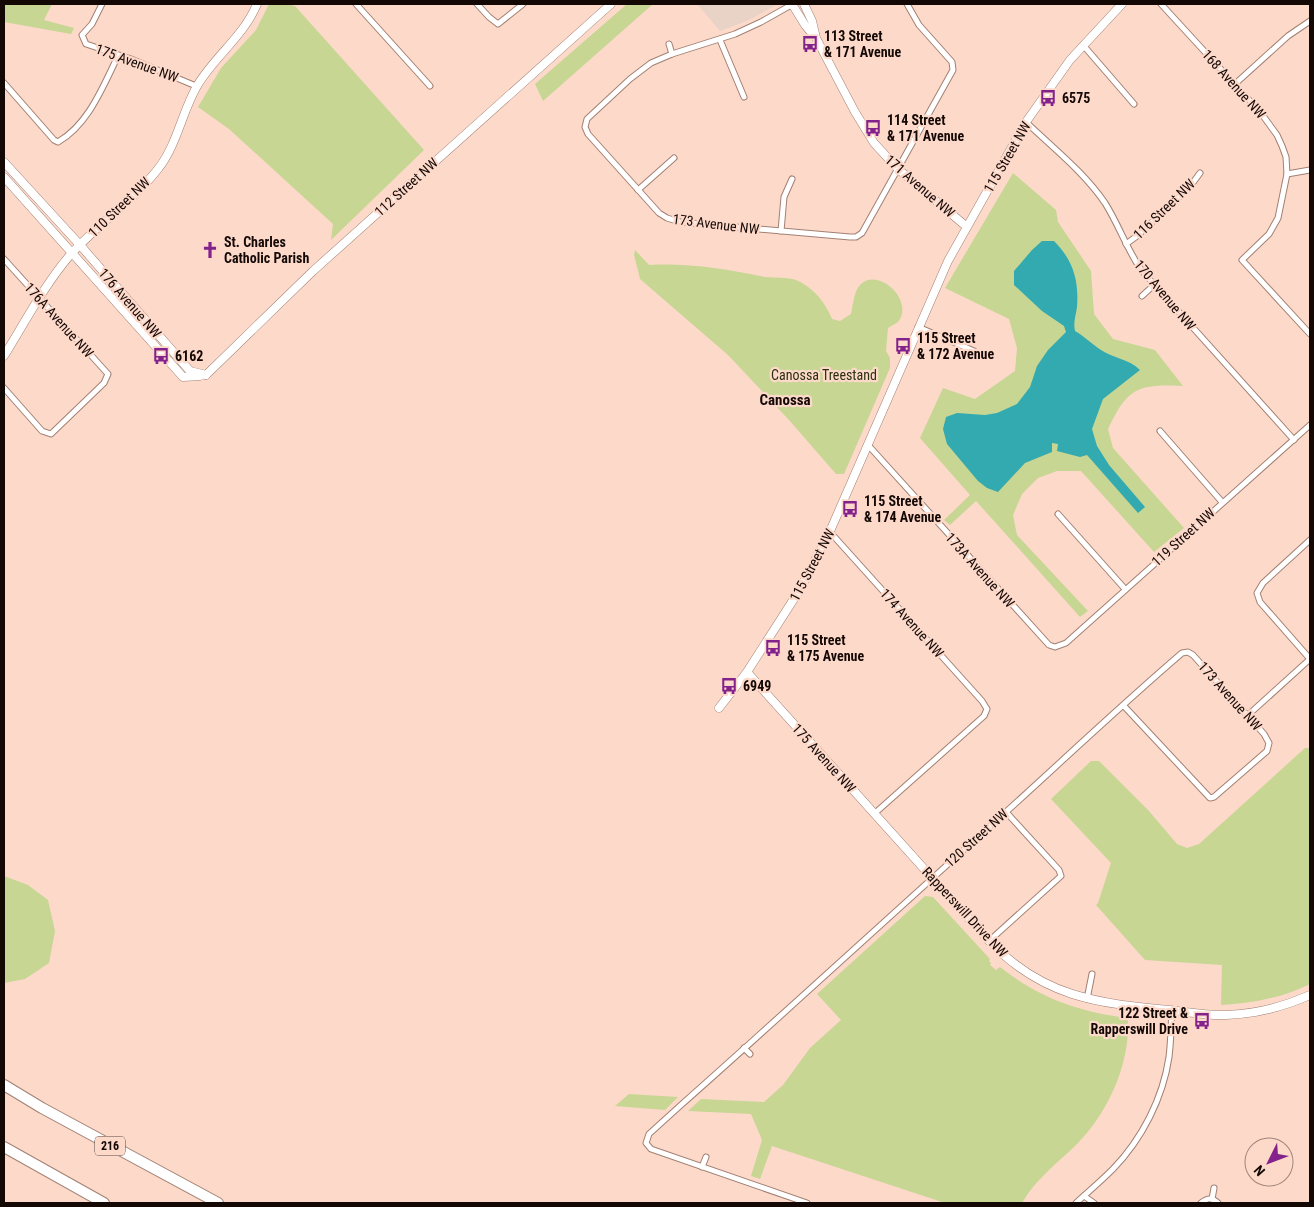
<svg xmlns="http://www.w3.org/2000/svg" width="1314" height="1207" font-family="'Roboto Condensed',sans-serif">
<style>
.commercial{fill:#e9d3c7}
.green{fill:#c7d693}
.water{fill:#33a9b0}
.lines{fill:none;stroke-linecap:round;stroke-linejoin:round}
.street-casing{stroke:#a28073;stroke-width:7}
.secondary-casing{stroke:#a28073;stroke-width:9}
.highway-casing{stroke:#a28073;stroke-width:12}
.street{stroke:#fff;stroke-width:5}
.secondary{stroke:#fff;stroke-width:8}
.highway{stroke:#fff;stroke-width:10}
.labels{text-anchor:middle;stroke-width:4.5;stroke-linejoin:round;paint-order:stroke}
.shield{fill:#fdd9ca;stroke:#5a4740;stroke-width:1}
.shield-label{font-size:12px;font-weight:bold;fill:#140805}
.poi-label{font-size:14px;font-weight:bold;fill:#140805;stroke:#fdd9ca;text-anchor:start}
.street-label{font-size:14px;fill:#140805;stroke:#fdd9ca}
.park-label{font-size:14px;fill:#292f0e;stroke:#fdd9ca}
.neighbourhood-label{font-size:15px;font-weight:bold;fill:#140805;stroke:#fdd9ca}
</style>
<rect width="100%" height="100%" fill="#fdd9ca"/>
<polygon class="commercial" points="697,4 778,4 747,21 720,31"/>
<g class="green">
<polygon points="4,4 52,4 44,20 74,28 71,34 4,22"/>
<polygon points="269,4 287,4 295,6 424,150 331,240 333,224 229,129 198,107 221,68 256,30"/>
<polygon points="627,4 653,4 543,101 535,84"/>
<path d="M1013,173L1056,210L1058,222L1091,271L1094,314L1113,339L1155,350L1183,386C1138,384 1128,387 1108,429L1113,448L1184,528L1154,552L1081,471H1057L1038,478L1022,494L1013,515L1017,535L1088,611L1080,617L976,501L950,525L944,520L970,495L920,438L943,388L975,399L1015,371L1017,348L1009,319L945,288Z"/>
<path d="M635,250L649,265C689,263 726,269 765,277C775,278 787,277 796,280C813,287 825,302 832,319L840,321L851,314C853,305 854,290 861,284C879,267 915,301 898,322C895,324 891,326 888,328L886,351L890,358V368L844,474H836L789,420L728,355L640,279L634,255Z"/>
<path d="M1305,748H1310V984C1282,998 1253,1003 1221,1005L1222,965L1145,960L1096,905L1098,903L1111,863L1051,799L1091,761H1099L1149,811L1177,844L1187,848L1199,844Z"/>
<polygon points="4,876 28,885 48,900 55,931 49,963 25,979 4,983"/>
<path d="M925,896L933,897L990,959L989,961L991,963L990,965L996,970L1000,967C1039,998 1079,1012 1128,1018C1128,1028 1128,1039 1126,1049C1120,1085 1100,1122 1074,1147C1055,1165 1035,1180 1022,1203H945L772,1146L760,1179L751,1176L762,1140L751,1114L688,1111L701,1099L764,1102L783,1085L810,1048L841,1020L817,994Z"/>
<polygon points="629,1094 678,1097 665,1110 615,1106"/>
</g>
<path class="water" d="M1042,241H1054C1073,260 1079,280 1077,307C1076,315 1073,322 1075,331C1084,336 1092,344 1101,350C1113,358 1129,359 1140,370L1103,399L1092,429L1097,446L1109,465L1145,507L1138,513L1087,455L1080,457L1057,451L1058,444L1052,443V452L1025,463L998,492L987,488L978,481L947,444L943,429L946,417L957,413L985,415L997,413L1017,404L1030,387L1037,366L1048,350L1066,332L1064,326L1042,311L1014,285V271L1032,250Z"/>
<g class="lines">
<g class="street-casing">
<g id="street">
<polyline points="102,4 92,24 82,35 86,44 131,59 196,86"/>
<polyline points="356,4 430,86"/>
<polyline points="477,4 489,17 498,24 523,4"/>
<polyline points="793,4 761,22 735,34 672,54 651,63 630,79 587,119 585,127 588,134 659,213 667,218 680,222 850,237 856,237 862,233 953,70 952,62 919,25 907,4"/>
<polyline points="1161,4 1261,113 1277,135 1282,146 1286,157 1287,174 1278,218 1269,234 1242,260 1310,334"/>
<polyline points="720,40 744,97"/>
<polyline points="669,44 672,54"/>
<polyline points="1083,45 1134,104"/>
<path d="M4,83L54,140L58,142C89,124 103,86 118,56"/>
<polyline points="1235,84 1288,36 1310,21"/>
<path d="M1026,122C1053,148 1084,172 1105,203C1119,225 1127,250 1142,271L1294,440"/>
<polyline points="1287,174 1310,170"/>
<polyline points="638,190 674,158"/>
<polyline points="781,231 784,197 792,179"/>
<polyline points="1126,244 1137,236 1189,188 1200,173"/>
<polyline points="4,259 108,374 104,383 51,434 42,431 4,388"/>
<polyline points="1142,296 1154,285"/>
<polyline points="918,327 974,351"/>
<polyline points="1160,431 1222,502"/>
<polyline points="868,445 1049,645 1055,647 1066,643 1310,425"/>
<polyline points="1058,514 1125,589"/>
<polyline points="830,532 982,701 987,709 984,716 874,814"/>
<polyline points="1310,540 1263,583 1257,593 1260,602 1310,659"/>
<polyline points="1247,716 1310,659"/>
<polyline points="989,941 1061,876 1059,870 1006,812"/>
<polyline points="1087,999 1092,974"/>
<polyline points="744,1048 750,1054"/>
<polyline points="702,1167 706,1157"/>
<polyline points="1084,1196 1094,1203"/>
<polyline points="1212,1199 1214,1188"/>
<path d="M807,1203L651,1149L646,1143L649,1134L681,1105C787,1011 891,915 996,821C1058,765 1119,707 1182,653L1188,652L1193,655L1264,734L1269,743L1267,751L1214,797L1210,798L1123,705"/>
<path d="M1076,1203C1088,1192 1101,1181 1113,1169C1142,1139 1163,1098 1169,1057C1171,1041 1171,1026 1172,1010"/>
<path d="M1201,1203C1207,1198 1212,1197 1218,1203"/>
</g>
</g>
<g class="secondary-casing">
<g id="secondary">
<polyline points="792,4 805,25 815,37"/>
<polyline points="804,4 812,21 816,38 855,112 874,143 898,169 967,227"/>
<polyline points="4,162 80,245 190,371 206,375"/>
<polyline points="4,177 183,377 200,376"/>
<path d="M4,356C25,322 45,284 71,254C98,224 133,201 158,169C177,145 182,112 197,86C214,57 244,36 257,4"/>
<polyline points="206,375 313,271 611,4"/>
<path d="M747,672L989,941C1043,997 1096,1003 1169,1010C1188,1012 1207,1016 1226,1015C1256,1014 1283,1007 1310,995"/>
<polyline points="719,708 747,672 799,591 831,529 948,261 1026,122 1070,60 1122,4"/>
</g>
</g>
<g class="highway-casing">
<g id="highway">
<polyline points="4,1085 42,1108 218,1203"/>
<polyline points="4,1147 104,1203"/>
</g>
</g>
<use href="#street" class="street"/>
<use href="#secondary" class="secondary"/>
<use href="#highway" class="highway"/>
</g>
<defs>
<g id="bus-bare" transform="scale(1.35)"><path d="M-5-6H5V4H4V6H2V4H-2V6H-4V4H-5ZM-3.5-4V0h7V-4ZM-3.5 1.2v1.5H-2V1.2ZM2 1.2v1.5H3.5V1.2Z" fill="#84228c" stroke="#fdd9ca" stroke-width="2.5" paint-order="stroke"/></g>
<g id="church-bare" transform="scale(1.35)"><path d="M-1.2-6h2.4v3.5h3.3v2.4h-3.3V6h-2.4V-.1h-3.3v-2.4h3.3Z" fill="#84228c" stroke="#fdd9ca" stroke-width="2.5" paint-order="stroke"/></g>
</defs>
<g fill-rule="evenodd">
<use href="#bus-bare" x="810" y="44"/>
<use href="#bus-bare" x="1048" y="98"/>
<use href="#bus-bare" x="873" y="128"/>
<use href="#church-bare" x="210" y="250"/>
<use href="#bus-bare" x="903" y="346"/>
<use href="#bus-bare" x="161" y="356"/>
<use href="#bus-bare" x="850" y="509"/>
<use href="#bus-bare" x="773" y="648"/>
<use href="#bus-bare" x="729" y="686"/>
<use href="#bus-bare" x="1202" y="1021"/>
</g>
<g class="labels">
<rect class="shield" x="95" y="1136.5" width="30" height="19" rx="4"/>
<g class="shield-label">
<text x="110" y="1150">216</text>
</g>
<g class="poi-label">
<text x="824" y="41">113 Street<tspan x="824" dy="16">&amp; 171 Avenue</tspan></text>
<text x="1062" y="103">6575</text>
<text x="887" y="125">114 Street<tspan x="887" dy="16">&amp; 171 Avenue</tspan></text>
<text x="224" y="247">St. Charles<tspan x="224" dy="16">Catholic Parish</tspan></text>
<text x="917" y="343">115 Street<tspan x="917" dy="16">&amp; 172 Avenue</tspan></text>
<text x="175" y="361">6162</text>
<text x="864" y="506">115 Street<tspan x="864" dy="16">&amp; 174 Avenue</tspan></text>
<text x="787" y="645">115 Street<tspan x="787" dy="16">&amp; 175 Avenue</tspan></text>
<text x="743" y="691">6949</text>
<text x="1188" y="1018" text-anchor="end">122 Street &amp;<tspan x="1188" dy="16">Rapperswill Drive</tspan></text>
</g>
<g class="street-label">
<text transform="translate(137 63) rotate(20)" y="5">175 Avenue NW</text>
<text transform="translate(1234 84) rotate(48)" y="5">168 Avenue NW</text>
<text transform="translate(1007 157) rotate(-60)" y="5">115 Street NW</text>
<text transform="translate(920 186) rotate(41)" y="5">171 Avenue NW</text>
<text transform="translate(406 187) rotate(-42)" y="5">112 Street NW</text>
<text transform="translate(119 207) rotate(-44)" y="5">110 Street NW</text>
<text transform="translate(1164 209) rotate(-44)" y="5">116 Street NW</text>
<text transform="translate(716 224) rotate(7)" y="5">173 Avenue NW</text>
<text transform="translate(1165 295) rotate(50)" y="5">170 Avenue NW</text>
<text transform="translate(130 303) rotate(49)" y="5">176 Avenue NW</text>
<text transform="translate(59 320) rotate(48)" y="5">176A Avenue NW</text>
<text transform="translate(1183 537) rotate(-42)" y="5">119 Street NW</text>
<text transform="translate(812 565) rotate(-62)" y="5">115 Street NW</text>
<text transform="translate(980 570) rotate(48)" y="5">173A Avenue NW</text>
<text transform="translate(912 623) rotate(48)" y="5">174 Avenue NW</text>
<text transform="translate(1230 696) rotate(48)" y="5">173 Avenue NW</text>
<text transform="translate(824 758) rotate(48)" y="5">175 Avenue NW</text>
<text transform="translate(976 838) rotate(-42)" y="5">120 Street NW</text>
<text transform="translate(965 912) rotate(47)" y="5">Rapperswill Drive NW</text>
</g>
<g class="park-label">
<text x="824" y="380">Canossa Treestand</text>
</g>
<g class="neighbourhood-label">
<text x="785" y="405">Canossa</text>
</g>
</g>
<rect width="1314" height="1207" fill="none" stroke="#140805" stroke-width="10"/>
<g transform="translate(1269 1162) rotate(228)"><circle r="24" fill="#fdd9ca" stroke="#a0857b"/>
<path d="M0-4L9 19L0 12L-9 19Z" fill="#84228c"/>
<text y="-8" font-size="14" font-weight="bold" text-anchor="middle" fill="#140805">N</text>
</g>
</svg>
